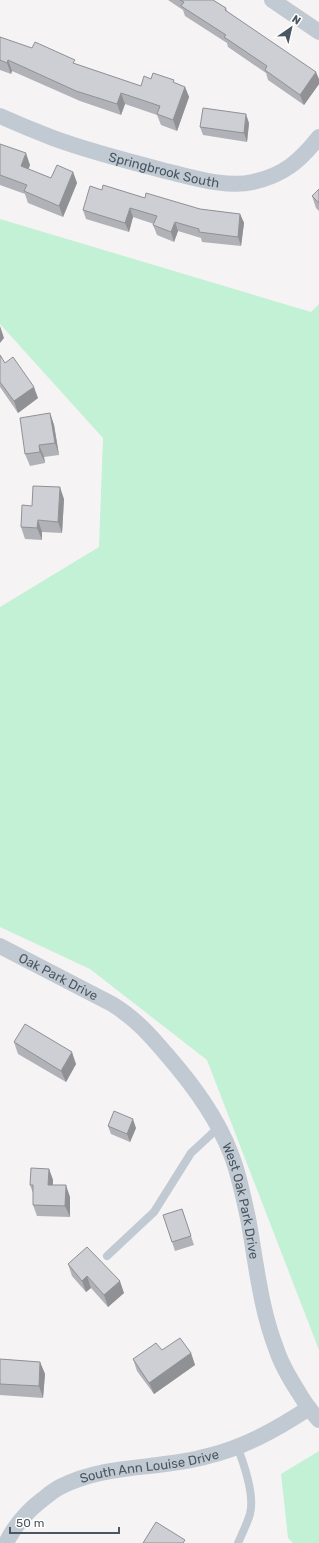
<svg xmlns="http://www.w3.org/2000/svg" width="319" height="1543" font-family="Rubik,sans-serif">
<style>
.green{fill:#c3f1d5}
.lines{fill:none;stroke-linecap:round;stroke-linejoin:round}
.lane{stroke:#c1cad2;stroke-width:8}
.street{stroke:#c1cad2;stroke-width:16}
.wall{fill:#b0b2b7}
.shaded-wall{fill:#909195}
.building{fill:#cdcfd5;stroke:#909195}
.labels{text-anchor:middle;stroke-width:4;stroke-linejoin:round;paint-order:stroke}
.street-label{font-size:13px;fill:#4a5661;stroke:#fff}
</style>
<rect width="100%" height="100%" fill="#f5f3f3"/>
<g class="green">
<polygon points="0,219 311,312 319,304 319,1350 207,1060 90,969 0,927 0,607 99,547 103,438 0,324"/>
<polygon points="319,1451 319,1543 293,1543 288,1538 281,1474"/>
</g>
<g class="lines">
<g class="lane">
<polyline points="107,1256 154,1212 191,1153 218,1128"/>
<path d="M237,1446C244,1464 255,1495 250,1514C247,1524 242,1534 238,1543"/>
</g>
<g class="street">
<polyline points="272,0 319,32"/>
<path id="s1" d="M0,116C18,124 35,131 53,138C91,152 131,162 170,172C195,178 228,188 253,182C284,175 300,161 319,137"/>
<path id="s2" d="M0,946L112,1004C135,1018 150,1035 167,1055C193,1085 217,1117 231,1154C239,1174 243,1196 248,1218C256,1261 260,1307 276,1348C281,1364 290,1379 299,1393C305,1403 311,1412 319,1420"/>
<path id="s3" d="M6,1543C15,1525 27,1511 43,1499C48,1495 54,1490 60,1487C107,1463 159,1470 208,1456C245,1447 277,1429 309,1408"/>
</g>
</g>
<g class="wall">
<polygon points="168,0 213,0 226,8 227,11 319,79 319,84 304,105 268,80 266,73 228,47 227,43 185,16 183,10"/>
<polygon points="0,37 76,64 141,86 151,79 175,83 185,87 189,97 177,131 161,125 157,115 125,104 121,115 80,101 12,71 11,74 0,70"/>
<polygon points="249,123 247,142 203,135 200,127"/>
<polygon points="0,144 30,165 28,169 51,178 73,172 77,183 63,217 28,203 25,194 0,185"/>
<polygon points="319,189 319,211 316,208 312,196"/>
<polygon points="102,190 145,198 200,209 240,214 244,223 241,246 202,242 201,238 178,231 174,242 157,235 153,225 154,224 133,217 129,232 86,219 83,210"/>
<polygon points="0,356 5,363 38,398 18,413 0,387"/>
<polygon points="50,413 54,425 59,455 44,457 45,463 30,466 25,454"/>
<polygon points="64,499 62,533 42,532 42,540 25,539 21,527 32,506"/>
<polygon points="14,1042 76,1064 66,1082 18,1054"/>
<polygon points="108,1126 136,1128 130,1142 111,1134"/>
<polygon points="49,1169 53,1180 53,1185 70,1197 70,1217 37,1216 33,1205 33,1193 30,1185"/>
<polygon points="182,1209 194,1245 175,1251 163,1215"/>
<polygon points="68,1264 124,1293 108,1307 91,1288 86,1292 72,1276"/>
<polygon points="162,1350 191,1353 195,1365 154,1394 137,1371 133,1359"/>
<polygon points="0,1359 40,1362 45,1374 43,1398 0,1395"/>
</g>
<g class="shaded-wall">
<polygon points="8,60 12,71 11,74 7,63"/>
<polygon points="316,72 319,79 319,84 304,105 300,95"/>
<polygon points="185,87 189,97 177,131 173,120"/>
<polygon points="121,93 125,104 121,115 117,104"/>
<polygon points="246,114 249,123 247,142 244,133"/>
<polygon points="26,153 30,165 25,178 21,166"/>
<polygon points="73,172 77,183 63,217 59,206"/>
<polygon points="130,208 133,217 129,232 125,223"/>
<polygon points="240,214 244,223 241,246 238,237"/>
<polygon points="175,222 178,231 174,242 171,232"/>
<polygon points="0,326 4,338 0,343"/>
<polygon points="34,387 38,398 18,413 14,401"/>
<polygon points="50,413 54,425 59,455 55,443"/>
<polygon points="39,445 44,457 45,463 40,452"/>
<polygon points="60,487 64,499 62,533 58,522"/>
<polygon points="38,520 42,532 42,540 37,528"/>
<polygon points="72,1052 76,1064 66,1082 61,1071"/>
<polygon points="133,1119 136,1128 130,1142 127,1134"/>
<polygon points="49,1169 53,1180 52,1196 48,1185"/>
<polygon points="66,1185 70,1197 70,1217 65,1206"/>
<polygon points="87,1276 91,1288 86,1292 82,1281"/>
<polygon points="120,1281 124,1293 108,1307 104,1295"/>
<polygon points="191,1353 195,1365 154,1394 149,1383"/>
<polygon points="40,1362 45,1374 43,1398 39,1386"/>
</g>
<g class="building">
<polygon points="180,0 213,0 226,8 225,10 316,72 300,95 265,70 267,66 224,37 226,35 181,6 184,2"/>
<polygon points="0,37 32,48 35,42 75,60 73,63 141,86 144,76 151,79 153,73 174,80 173,82 185,87 173,120 157,114 160,106 121,93 117,104 76,91 8,60 7,63 0,60"/>
<polygon points="203,108 246,114 244,133 200,127"/>
<polygon points="0,144 26,153 21,166 51,178 57,165 73,172 59,206 24,191 27,185 0,175"/>
<polygon points="103,185 145,198 146,193 200,209 240,214 238,237 199,232 199,229 175,222 171,232 153,225 157,216 130,208 125,223 83,210 90,186 102,190"/>
<polygon points="319,189 319,203 312,196"/>
<polygon points="0,355 5,363 13,357 34,387 14,401 0,382"/>
<polygon points="50,413 55,443 39,445 40,452 25,454 20,418"/>
<polygon points="33,486 60,487 58,522 38,520 37,528 21,527 22,505 32,506"/>
<polygon points="25,1024 72,1052 61,1071 14,1042"/>
<polygon points="114,1111 133,1119 127,1134 108,1126"/>
<polygon points="31,1168 49,1169 48,1185 66,1185 65,1206 33,1205 33,1185 30,1185"/>
<polygon points="182,1209 191,1236 172,1242 163,1215"/>
<polygon points="87,1247 120,1281 104,1295 87,1276 82,1281 68,1264"/>
<polygon points="180,1338 191,1353 149,1383 133,1359 156,1343 162,1350"/>
<polygon points="0,1359 40,1362 39,1386 0,1384"/>
<polygon points="156,1522 185,1540 183,1543 143,1543"/>
</g>
<g class="labels">
<g class="street-label">
<text dy="5" stroke="none"><textPath href="#s1" startOffset="173">Springbrook South</textPath></text>
<text dy="5" stroke="none"><textPath href="#s2" startOffset="66">Oak Park Drive</textPath></text>
<text dy="5" stroke="none"><textPath href="#s2" startOffset="368">West Oak Park Drive</textPath></text>
<text dy="5" stroke="none"><textPath href="#s3" startOffset="171">South Ann Louise Drive</textPath></text>
</g>
</g>
<g transform="translate(291 28) rotate(34)" stroke="#ffffff" stroke-width="3" paint-order="stroke">
<path d="M0-3L7 15L0 10L-7 15Z" fill="#4a5661"/>
<text y="-6" font-size="11" font-weight="bold" text-anchor="middle" fill="#4a5661">N</text>
</g>
<path d="M10 1527v6h109v-6" fill="none" stroke="#4a5661" stroke-width="2"/>
<text x="16" y="1527" font-size="12" fill="#4a5661" stroke="#ffffff" stroke-width="3" paint-order="stroke">50 m</text>
</svg>
